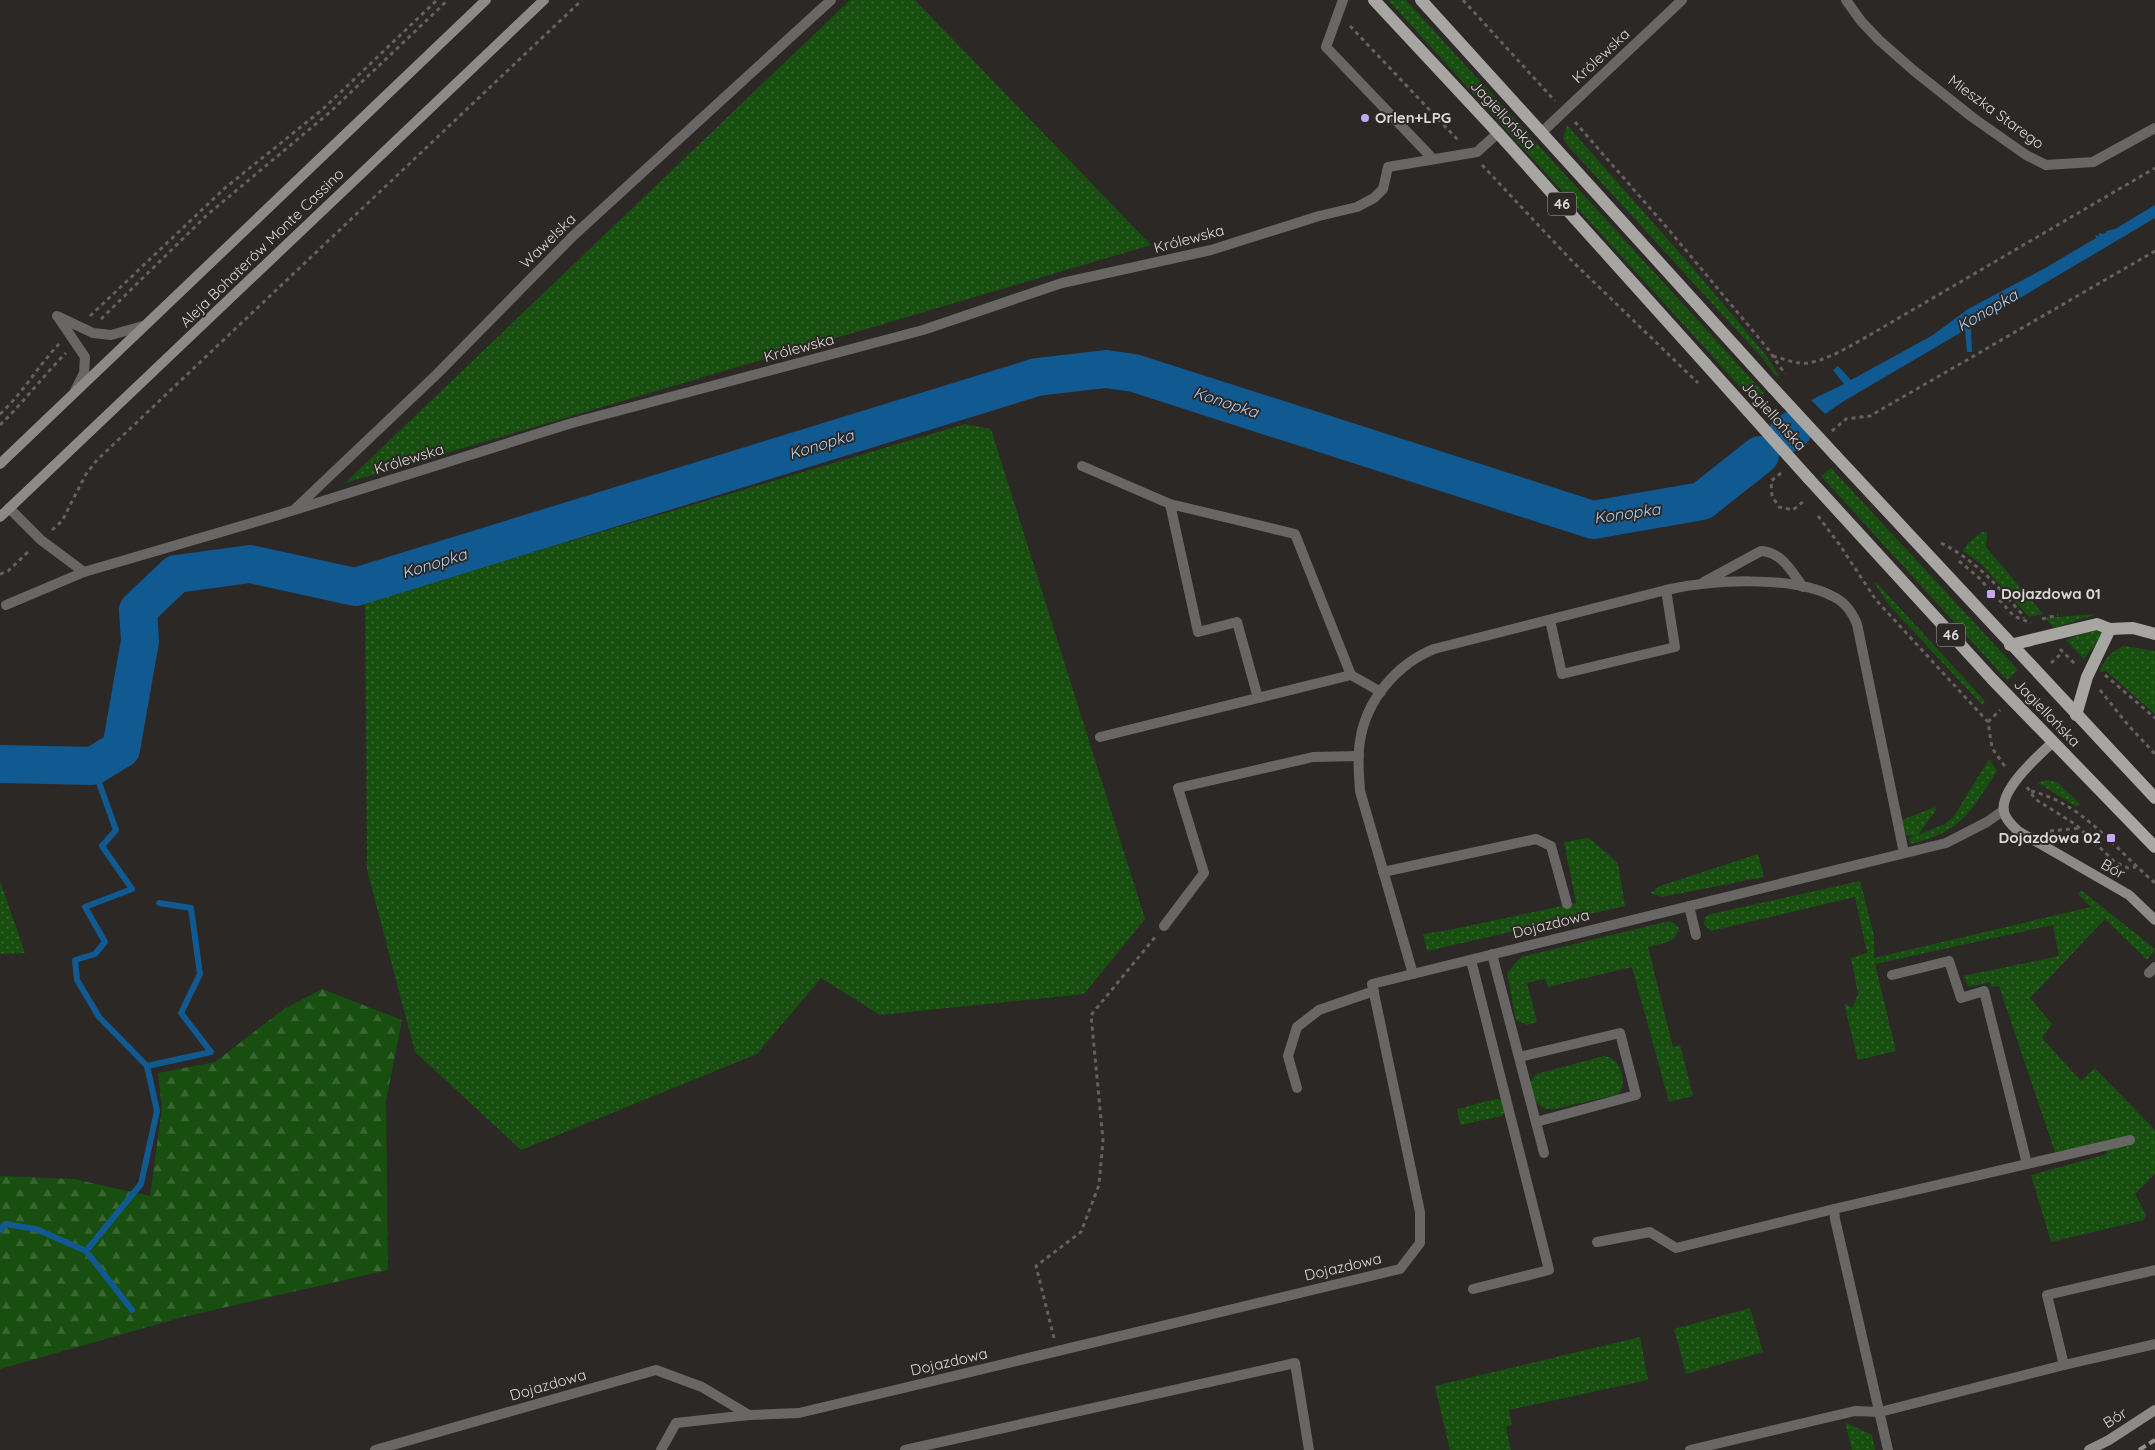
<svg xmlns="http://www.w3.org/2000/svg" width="2155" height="1450" font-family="Quicksand,sans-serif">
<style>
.grass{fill:url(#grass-dots)}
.forest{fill:url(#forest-firs)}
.water{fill:#115991}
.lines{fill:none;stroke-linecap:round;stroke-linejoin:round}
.stream{stroke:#115991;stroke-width:6}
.river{stroke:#115991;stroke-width:38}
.path{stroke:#656160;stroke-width:3;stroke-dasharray:4 4;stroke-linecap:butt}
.lane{stroke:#696766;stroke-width:10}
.street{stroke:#696766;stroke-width:10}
.secondary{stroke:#8c8b88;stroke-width:10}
.primary{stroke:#a8a6a2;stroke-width:12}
.rail{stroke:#949190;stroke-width:4;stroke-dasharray:8 4;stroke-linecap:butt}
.primary-bridge{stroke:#a8a6a2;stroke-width:12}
.poi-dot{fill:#c4a7f1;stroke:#2c2826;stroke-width:2}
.labels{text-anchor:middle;stroke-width:4;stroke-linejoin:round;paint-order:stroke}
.shield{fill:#2c2826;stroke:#a7a4a3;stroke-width:1}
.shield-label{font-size:14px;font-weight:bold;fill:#dcd9d8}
.street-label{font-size:15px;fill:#dcd9d8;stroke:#2c2826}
.poi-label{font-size:15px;font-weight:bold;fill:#dcd9d8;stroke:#2c2826;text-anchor:start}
.water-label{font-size:16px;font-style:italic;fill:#aecfef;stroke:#2c2826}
</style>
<defs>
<pattern id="grass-dots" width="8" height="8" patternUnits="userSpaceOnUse" patternTransform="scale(1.25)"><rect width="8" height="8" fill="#184e10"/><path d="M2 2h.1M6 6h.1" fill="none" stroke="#396732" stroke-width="1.8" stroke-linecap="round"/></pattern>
<pattern id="forest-firs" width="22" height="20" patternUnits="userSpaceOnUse" patternTransform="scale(1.25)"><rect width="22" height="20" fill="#184e10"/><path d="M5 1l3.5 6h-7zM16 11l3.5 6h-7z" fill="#396732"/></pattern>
</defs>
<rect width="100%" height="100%" fill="#2c2826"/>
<g class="grass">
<polygon points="850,0 915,0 1151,245 345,483"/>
<polygon points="1388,0 1406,0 1764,393 1754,402"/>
<polygon points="1567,125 1692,267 1765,354 1779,375 1777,377 1762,358 1568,146 1563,138"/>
<polygon points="965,424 991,429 1145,919 1084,994 880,1015 821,978 757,1054 521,1150 415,1052 367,870 365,602"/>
<polygon points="1831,468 2018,670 2007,680 1821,476"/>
<polygon points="1982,532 1987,532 1986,547 2043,614 2029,617 1981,564 1963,551 1967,544"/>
<polygon points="1877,583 1985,701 1982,705 1889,605 1875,584"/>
<polygon points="2098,614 2054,628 2045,618"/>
<polygon points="2102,629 2104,634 2084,659 2066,640 2082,634"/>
<path d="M2124,646L2155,651V714L2106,671L2099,672C2105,658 2110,652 2124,646Z"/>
<path d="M1989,759L1997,771C1970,813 1961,832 1910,844L1909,838L1916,836L1906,835L1902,820L1935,807L1936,810L1918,835L1945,824L1954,816Z"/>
<polygon points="2046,780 2057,782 2080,804 2077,807 2038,783"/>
<polygon points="1589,838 1618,863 1625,906 1427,951 1423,934 1449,930 1576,903 1564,842"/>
<polygon points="1758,854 1764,877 1662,897 1650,893 1660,886"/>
<polygon points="0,881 25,953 0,954"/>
<polygon points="1860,881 1874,935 1874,958 2091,907 2078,894 2081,890 2155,949 2147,960 2105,919 2030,998 2052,1024 2042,1038 2081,1081 2095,1068 2155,1130 2155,1174 2135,1194 2146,1215 2144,1220 2051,1242 2031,1175 2107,1154 2104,1143 2055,1152 1999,986 1991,987 1990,982 1969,987 1963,976 2059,956 2053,925 1875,964 1896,1051 1858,1060 1844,1003 1852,1008 1858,994 1851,958 1867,953 1855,897 1711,931 1704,925 1705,917 1711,914"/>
<path d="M1669,921L1675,924L1679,928C1675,944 1662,943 1648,947L1673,1047L1680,1045L1693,1096L1669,1102L1632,967L1548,987L1545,979L1527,983L1537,1022L1527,1025L1516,1020L1507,973L1521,957Z"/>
<path d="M1604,1056C1620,1057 1630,1084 1617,1095L1555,1109H1545L1531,1099L1529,1084L1536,1074Z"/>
<polygon points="1496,1099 1504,1100 1507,1108 1502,1116 1460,1125 1457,1109"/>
<polygon points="1750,1308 1763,1352 1686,1374 1674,1329"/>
<polygon points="1640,1337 1648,1380 1509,1410 1512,1425 1506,1427 1511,1450 1450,1450 1435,1386"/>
<polygon points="1845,1422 1872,1435 1875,1450 1852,1450"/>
</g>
<polygon class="forest" points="322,989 402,1020 386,1101 388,1270 183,1317 0,1369 0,1176 74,1179 150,1196 162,1108 158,1073 215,1062 284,1009"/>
<polygon class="water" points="2155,205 2155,218 1971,327 1972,352 1967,352 1965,330 1844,401 1825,414 1811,400 1844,384 1833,370 1838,366 1851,380 1933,335 1968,309 2047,267 2096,238 2095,235 2099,236 2099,233 2103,234 2107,232 2106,231 2115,229"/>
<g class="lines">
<g class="stream">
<polyline points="147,1066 211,1052 181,1013 200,974 191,908 159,903"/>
<polyline points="0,1230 5,1224 36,1229 86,1251 141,1184 157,1111 147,1066 99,1017 77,980 75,960 95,954 105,942 85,907 132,889 102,846 116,830 93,766"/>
<polyline points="86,1251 132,1310"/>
</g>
<g class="river">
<polyline points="1787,434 1793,430"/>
<polyline points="0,764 93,766 121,749 140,641 138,610 176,574 250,564 355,587 1037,377 1106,369 1134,373 1593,520 1702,501 1760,455"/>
</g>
<g class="path">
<polyline points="1463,0 1555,101"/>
<polyline points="1350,26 1459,141"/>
<polyline points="1575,122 1669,230 1768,349 1785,374"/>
<polyline points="1482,165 1571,260 1698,383"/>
<polyline points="90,316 225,188 323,109 437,0"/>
<polyline points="101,319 207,215 329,113 448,0"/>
<path d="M1773,356C1781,358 1791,362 1799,363C1818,366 1852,345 1868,336L2155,168"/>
<path d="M0,414C23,393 38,366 59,344"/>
<path d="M0,425C24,402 43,376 66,353"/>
<polyline points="1832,431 1846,419 1870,416 2155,251"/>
<polyline points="1781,473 1771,481 1772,496 1779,507 1793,510 1805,500"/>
<polyline points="1818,516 1839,544 1876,600 1988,722 1992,748 2006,768"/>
<polyline points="52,530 62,521 86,474 97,460 582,0"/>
<path d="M1941,543C1976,561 1995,583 2021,613L2024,618"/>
<polyline points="1959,561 1978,577 2014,616 2031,623"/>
<polyline points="0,574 8,571 30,550"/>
<polyline points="2042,619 2058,615"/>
<polyline points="2060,649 2075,664"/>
<polyline points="2051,663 2063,652"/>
<polyline points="2105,675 2155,718"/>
<polyline points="2100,690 2128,725 2155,754"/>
<polyline points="1988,722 2000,710"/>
<polyline points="2027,787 2035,799 2075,824 2115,862 2128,868 2136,867"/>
<path d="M2031,791C2084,804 2115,849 2155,883"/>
<polyline points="2050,831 2081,828"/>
<polyline points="1054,1338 1036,1266 1081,1232 1099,1185 1103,1140 1091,1015 1156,936"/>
</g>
<g class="lane">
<polyline points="1343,0 1326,47 1433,159"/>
<polyline points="57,316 93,333 111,335 143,326"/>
<polyline points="58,317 85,357 84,373 75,391"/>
<polyline points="1082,466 1170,504 1198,632 1237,622 1258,698"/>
<polyline points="1170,504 1295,534 1351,675"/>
<path d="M1704,582L1761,551C1782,552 1792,572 1803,587"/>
<polyline points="1550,620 1562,674 1675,647 1666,590"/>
<polyline points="1100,737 1351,675 1381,692"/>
<polyline points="1383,872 1536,839 1551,846 1567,904"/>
<polyline points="1689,906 1696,935"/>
<polyline points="1164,926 1204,873 1178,788 1313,757 1359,756"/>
<polyline points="1492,954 1544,1153"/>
<polyline points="1471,960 1549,1270 1473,1289"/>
<polyline points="2149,973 2155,967"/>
<path d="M1413,974L1360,791C1359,774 1357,758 1360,741C1366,700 1397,664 1434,649L1666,590C1710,580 1791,575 1832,596C1844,601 1852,612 1857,624L1904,853"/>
<polyline points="1892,975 1949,961 1961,998 1984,991 2027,1164"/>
<polyline points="1519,1057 1620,1033 1636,1095 1536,1122"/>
<polyline points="1297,1088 1288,1056 1297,1027 1319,1010 1374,991"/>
<polyline points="1834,1209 2130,1140"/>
<polyline points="1597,1242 1650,1232 1676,1248 1834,1209 1835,1219 1888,1450"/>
<polyline points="2064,1365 2155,1344"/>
<polyline points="661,1450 676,1423 749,1415"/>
<polyline points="905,1450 1295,1363 1309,1450"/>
<polyline points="1690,1450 1855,1411 1880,1412 2064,1365 2047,1295 2155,1270"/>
</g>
<g class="street">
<polyline points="1846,0 1861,21 1879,40 1913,70 1972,117 2026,155 2046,165 2093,162 2155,128"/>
<polyline points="1541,133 1682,0"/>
<polyline points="9,508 41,540 84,572"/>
<polyline points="296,508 437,374 573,236 831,0"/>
<polyline points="6,605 84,572 272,517 572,423 923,330 1062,283 1211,250 1319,216 1357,207 1374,198 1383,189 1388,167 1477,152 1498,133"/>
<polyline points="375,1450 656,1370 702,1387 749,1415 799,1413 1400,1269 1420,1243 1420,1212 1372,984 1946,843 1987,822 2004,810"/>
</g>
<g class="secondary">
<polyline points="0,464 486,0"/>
<polyline points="0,517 544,0"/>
<path d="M2053,742C2038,756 1999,790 2004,812C2006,820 2012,825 2018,831L2129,895L2155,920"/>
<polyline points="2089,1450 2109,1440 2155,1410"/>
</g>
<g class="primary">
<polyline points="1374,0 1498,133 1748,411"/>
<polyline points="1421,0 1773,388"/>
<polyline points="1835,455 2155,798"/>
<polyline points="1809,479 1992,679 2155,847"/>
<polyline points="2010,645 2097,624 2110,629 2133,628 2155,634"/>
<polyline points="2076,715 2087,677 2110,629"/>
</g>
<polyline class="rail" points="2139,1450 2155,1440"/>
<g class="primary-bridge">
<polyline points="1773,388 1835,455"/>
<polyline points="1748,411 1809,479"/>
</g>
</g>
<g class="poi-dot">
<circle cx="1365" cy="118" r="5"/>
<rect x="1986" y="589" width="10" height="10" rx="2.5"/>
<rect x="2106" y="833" width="10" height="10" rx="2.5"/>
</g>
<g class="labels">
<g class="shield">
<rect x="1548" y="192.5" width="28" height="23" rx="4"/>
<rect x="1937" y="623.5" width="28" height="23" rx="4"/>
</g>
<g class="shield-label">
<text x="1562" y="209">46</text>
<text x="1951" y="640">46</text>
</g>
<g class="street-label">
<text transform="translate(1601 56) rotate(-43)" y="5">Królewska</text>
<text transform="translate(1996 112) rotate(36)" y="5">Mieszka Starego</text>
<text transform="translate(1503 115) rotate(47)" y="5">Jagiellońska</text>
<text transform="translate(1189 239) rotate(-15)" y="5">Królewska</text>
<text transform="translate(548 241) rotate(-44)" y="5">Wawelska</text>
<text transform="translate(262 248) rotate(-44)" y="5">Aleja Bohaterów Monte Cassino</text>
<text transform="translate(799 348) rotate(-15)" y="5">Królewska</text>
<text transform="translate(1774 416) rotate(48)" y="5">Jagiellońska</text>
<text transform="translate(409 459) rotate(-17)" y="5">Królewska</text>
<text transform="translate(2047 713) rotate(46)" y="5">Jagiellońska</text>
<text transform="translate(2113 869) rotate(30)" y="5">Bór</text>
<text transform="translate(1551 924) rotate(-14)" y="5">Dojazdowa</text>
<text transform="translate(1343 1267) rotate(-13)" y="5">Dojazdowa</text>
<text transform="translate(949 1362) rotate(-13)" y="5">Dojazdowa</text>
<text transform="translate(548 1385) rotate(-16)" y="5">Dojazdowa</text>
<text transform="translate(2115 1418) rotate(-32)" y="5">Bór</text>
</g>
<g class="poi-label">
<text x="1375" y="123">Orlen+LPG</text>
<text x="2001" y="599">Dojazdowa 01</text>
<text x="2101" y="843" text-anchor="end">Dojazdowa 02</text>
</g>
<g class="water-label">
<text transform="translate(1987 310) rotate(-30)" y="6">Konopka</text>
<text transform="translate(1226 402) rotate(18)" y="6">Konopka</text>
<text transform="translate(821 444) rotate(-17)" y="6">Konopka</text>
<text transform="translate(1627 513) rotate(-8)" y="6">Konopka</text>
<text transform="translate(434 563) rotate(-17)" y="6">Konopka</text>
</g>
</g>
</svg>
